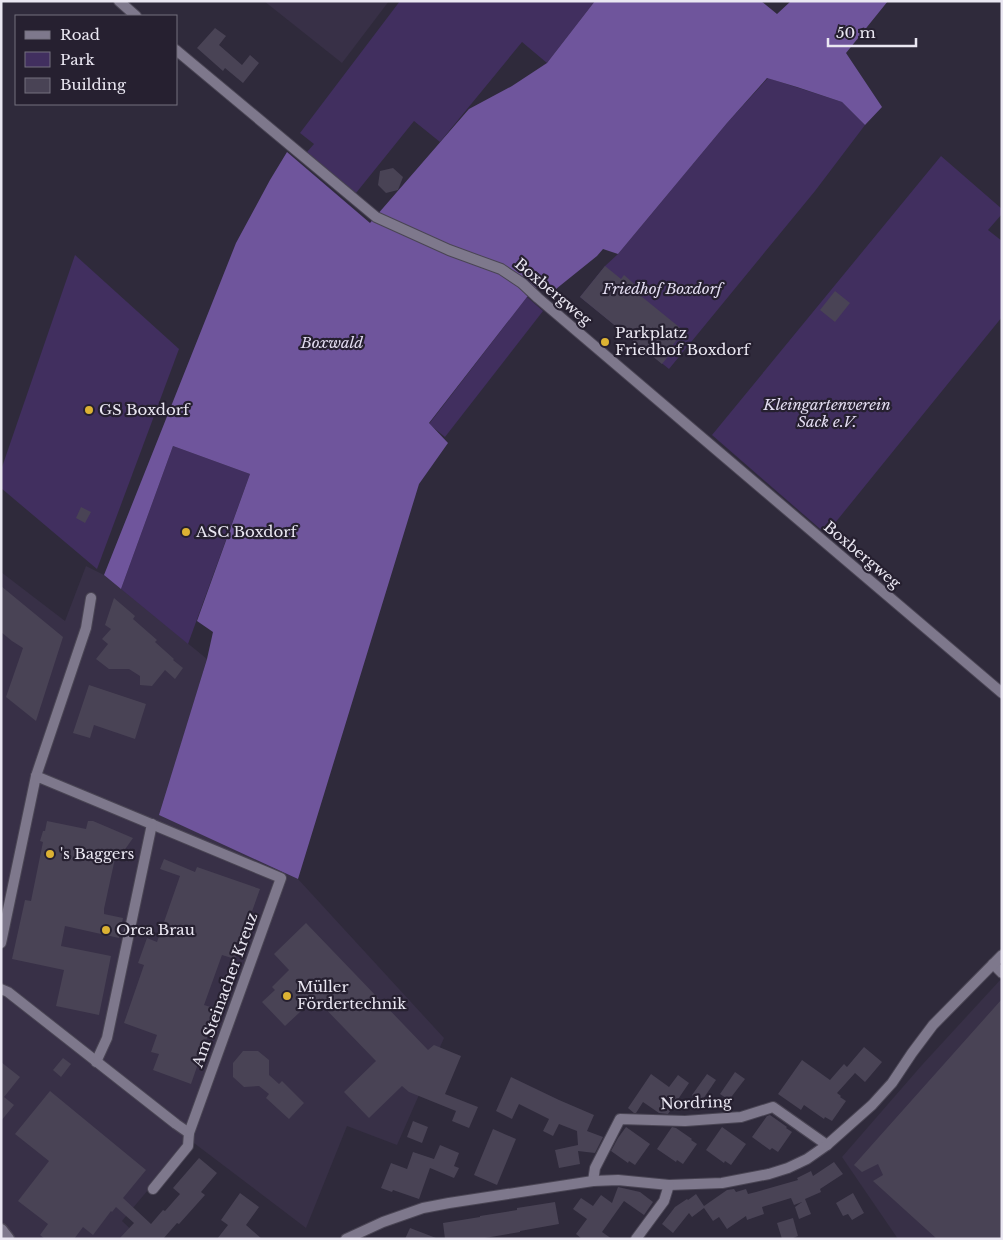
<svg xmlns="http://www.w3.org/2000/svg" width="1003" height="1240" font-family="'Libre Baskerville',serif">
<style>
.built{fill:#383047}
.green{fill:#412f5f}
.forest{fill:#6f559c}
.building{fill:#494355}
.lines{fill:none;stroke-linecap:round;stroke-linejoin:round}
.minor-casing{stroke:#4a4554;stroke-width:12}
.secondary-casing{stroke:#4a4554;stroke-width:15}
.minor{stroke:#7e788c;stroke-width:10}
.secondary{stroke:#7e788c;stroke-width:12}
.poi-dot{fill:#dcb233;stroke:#262030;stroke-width:2}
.labels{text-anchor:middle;stroke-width:4.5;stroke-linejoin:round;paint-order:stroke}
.park-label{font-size:15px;font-style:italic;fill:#e3ddf1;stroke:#262030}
.street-label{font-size:15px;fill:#eae7f2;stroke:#262030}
.poi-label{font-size:15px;fill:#eae7f2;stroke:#262030;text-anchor:start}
</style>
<rect width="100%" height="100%" fill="#2f2a3b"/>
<g class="built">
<polygon points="264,1 389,1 342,63"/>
<polygon points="86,566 104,575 207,659 160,815 298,879 444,1038 397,1145 347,1126 306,1228 190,1140 122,1221 141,1239 1,1239 1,572 65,621"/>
<polygon points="1002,978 1002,1239 898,1239 842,1157 922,1065"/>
</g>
<g class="green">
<polygon points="400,1 595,1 547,63 522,42 440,142 414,121 356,193 307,152 314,144 300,133"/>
<polygon points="768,78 842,102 865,125 815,191 669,369 580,297 605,266 618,254 727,123"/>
<polygon points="941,156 1002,209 1002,214 988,230 1002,241 1002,317 826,534 712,435"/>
<polygon points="75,255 179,349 97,569 1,488 1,470"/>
<polygon points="527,297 543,311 445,437 429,424"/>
<polygon points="173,446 250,474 188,644 121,589"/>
</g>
<polygon class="forest" points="595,1 761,1 777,14 791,1 888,1 846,53 882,107 865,125 842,102 797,87 767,78 727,123 618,254 603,249 597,256 556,289 544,280 527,297 429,423 448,443 419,484 298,879 159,815 207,659 213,632 197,621 250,474 173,446 121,589 104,575 236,243 270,180 287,152 370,223 469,109 512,86 547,63"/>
<g class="building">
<polygon points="215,28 226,36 219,45 242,65 250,55 259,63 243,83 225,68 223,71 197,48"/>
<polygon points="393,168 403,177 398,190 386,193 378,185 380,171"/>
<polygon points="605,266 621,279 624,275 639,288 636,292 684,331 668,351 671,353 662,364 580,297"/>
<polygon points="835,291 850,303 835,322 820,310"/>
<polygon points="81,507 91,512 85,523 76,518"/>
<polygon points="1,586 63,637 36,721 6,697 23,648 12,641 1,632"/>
<polygon points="114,598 135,616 133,619 157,640 155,642 174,659 173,660 183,668 175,679 165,670 152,686 140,685 140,676 129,669 109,669 96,659 108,644 102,639 111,629 105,625"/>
<polygon points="89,685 146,704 135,739 94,725 90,738 73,733"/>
<polygon points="47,821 86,829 88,821 93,821 133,838 121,855 116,854 104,909 104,914 123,918 119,938 65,926 61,946 111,956 99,1015 56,1006 64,970 12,959 25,900 31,901 43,842 40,841 43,831 45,831"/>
<polygon points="164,859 195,872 197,867 260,889 235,959 222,955 204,1005 217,1009 191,1084 153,1070 159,1054 151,1052 157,1035 124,1023 144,965 138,963 147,938 157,942 180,876 160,869"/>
<polygon points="306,923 428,1050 434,1045 461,1056 445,1094 478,1107 469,1128 452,1121 456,1111 409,1092 402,1086 369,1118 344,1092 376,1061 315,998 285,1026 262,1002 275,990 272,987 289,970 274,954"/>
<polygon points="1002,999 1002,1239 937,1239 873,1181 883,1175 878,1164 862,1172 854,1165"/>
<polygon points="864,1047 882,1062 865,1082 855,1073 837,1093 841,1096 840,1097 846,1101 832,1121 825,1117 824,1119 804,1105 801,1110 778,1094 802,1060 830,1080 844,1064 847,1067"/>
<polygon points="243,1051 258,1051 269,1060 269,1075 279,1084 282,1081 304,1103 289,1119 266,1098 269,1094 259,1086 244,1087 233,1077 233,1063"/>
<polygon points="63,1058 71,1064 61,1077 53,1070"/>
<polygon points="1,1062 20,1077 4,1097 14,1105 1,1121"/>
<polygon points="735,1072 745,1079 729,1100 720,1094"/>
<polygon points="651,1074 669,1087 678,1075 689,1083 668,1114 659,1113 643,1102 636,1113 634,1113 628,1108"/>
<polygon points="707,1074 716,1080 701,1102 692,1095"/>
<polygon points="511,1077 559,1100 594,1115 587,1131 603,1137 595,1153 578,1151 580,1164 559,1168 555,1150 578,1145 577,1131 559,1124 553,1136 543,1131 549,1119 519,1104 512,1119 496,1111"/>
<polygon points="50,1091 146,1170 123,1198 151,1224 163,1210 165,1211 180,1194 173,1188 199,1158 217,1173 201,1192 205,1195 179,1224 177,1223 163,1239 119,1239 134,1223 116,1207 112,1212 111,1211 93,1235 83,1227 74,1239 45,1239 40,1235 48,1224 18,1201 49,1161 15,1134"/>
<polygon points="770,1115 787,1127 786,1128 792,1132 778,1152 772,1148 770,1150 752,1137 767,1116"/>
<polygon points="413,1121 428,1127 422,1143 407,1137"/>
<polygon points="626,1127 650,1144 635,1165 629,1161 628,1163 611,1151 618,1138"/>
<polygon points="672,1127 676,1128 692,1139 691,1140 697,1144 683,1164 677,1160 676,1162 657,1149"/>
<polygon points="722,1127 746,1144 731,1165 725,1161 724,1163 706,1150"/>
<polygon points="493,1129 516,1139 497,1185 474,1175"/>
<polygon points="440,1145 459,1153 454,1166 459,1168 454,1178 430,1168 419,1199 393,1190 392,1192 381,1188 391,1163 407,1169 413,1152 434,1159"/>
<polygon points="834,1162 843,1174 820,1189 821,1192 805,1199 811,1214 799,1219 795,1207 802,1202 794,1205 791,1198 762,1207 764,1214 747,1220 746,1216 727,1229 719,1217 713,1221 704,1208 692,1217 689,1213 673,1233 662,1224 675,1207 687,1199 688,1200 696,1194 704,1206 727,1190 734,1189 736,1192 746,1189 748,1194 756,1192 798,1180 797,1178 811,1171 813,1176"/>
<polygon points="618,1187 640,1192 653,1202 644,1215 624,1201 602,1232 612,1239 582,1239 576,1234 587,1219 573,1209 581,1198 593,1206 601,1195 612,1203"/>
<polygon points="240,1193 259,1207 246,1225 262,1239 217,1239 228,1225 221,1220"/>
<polygon points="853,1193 864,1213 852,1220 848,1214 843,1216 836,1203"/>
<polygon points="555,1202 559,1224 520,1231 520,1232 479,1239 445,1239 443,1223 480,1217 480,1216 517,1210 517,1208"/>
<polygon points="793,1218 798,1236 791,1239 782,1239 777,1223"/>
<polygon points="410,1228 436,1238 436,1239 405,1239"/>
</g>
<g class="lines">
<g class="minor-casing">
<g id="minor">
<polyline points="119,1 136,16"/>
<polyline points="176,50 376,217 449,250 501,269 522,283 538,298 1002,693"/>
<polyline points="36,776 86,628 91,598"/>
<polyline points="1,943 36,776 281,878 189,1133 188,1146 153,1189"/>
<polyline points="993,964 1002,973"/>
<polyline points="1,989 8,992 176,1124 189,1133"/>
<polyline points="96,1062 107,1038 152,824"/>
<polyline points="593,1181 595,1168 620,1119 685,1121 741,1117 773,1107 827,1145"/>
<polyline points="346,1239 383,1222 423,1208 449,1203 593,1181 618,1180 669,1185 722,1183 769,1174 788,1168 807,1159 827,1145 872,1105 892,1083 912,1053 933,1025 1002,955"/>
<polyline points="636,1239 664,1201 669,1185"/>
</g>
</g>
<g class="secondary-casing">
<polyline id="secondary" points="1,1230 8,1239"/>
</g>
<use href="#minor" class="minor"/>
<use href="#secondary" class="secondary"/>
</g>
<g class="poi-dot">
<circle cx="605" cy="342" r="5"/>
<circle cx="89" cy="410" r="5"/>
<circle cx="186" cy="532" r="5"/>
<circle cx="50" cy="854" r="5"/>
<circle cx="106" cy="930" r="5"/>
<circle cx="287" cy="996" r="5"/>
</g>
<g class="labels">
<g class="park-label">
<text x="662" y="294">Friedhof Boxdorf</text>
<text x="332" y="348">Boxwald</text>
<text x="827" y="410">Kleingartenverein<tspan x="827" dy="17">Sack e.V.</tspan></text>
</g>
<g class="street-label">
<text transform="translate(553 292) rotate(40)" y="5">Boxbergweg</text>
<text transform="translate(862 555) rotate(40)" y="5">Boxbergweg</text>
<text transform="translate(225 990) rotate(-70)" y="5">Am Steinacher Kreuz</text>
<text transform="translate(696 1103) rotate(-2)" y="5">Nordring</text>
</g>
<g class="poi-label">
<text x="615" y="338">Parkplatz<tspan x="615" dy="17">Friedhof Boxdorf</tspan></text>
<text x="99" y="415">GS Boxdorf</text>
<text x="196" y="537">ASC Boxdorf</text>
<text x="60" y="859">'s Baggers</text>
<text x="116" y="935">Orca Brau</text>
<text x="297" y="992">Müller<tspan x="297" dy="17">Fördertechnik</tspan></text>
</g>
</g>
<rect width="1003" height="1240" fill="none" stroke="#eae7f2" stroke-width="5"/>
<rect x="15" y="15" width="162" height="90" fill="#262030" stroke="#74707e"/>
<rect x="25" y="31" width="25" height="8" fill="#7e788c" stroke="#74707e"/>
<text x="60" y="40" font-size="15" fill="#eae7f2">Road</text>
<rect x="25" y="52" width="25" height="15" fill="#412f5f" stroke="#74707e"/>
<text x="60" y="65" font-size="15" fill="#eae7f2">Park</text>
<rect x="25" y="78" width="25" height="15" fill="#494355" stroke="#74707e"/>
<text x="60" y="90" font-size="15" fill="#eae7f2">Building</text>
<path d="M828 38v8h88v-8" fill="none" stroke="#eae7f2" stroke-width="2.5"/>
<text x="836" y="38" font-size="15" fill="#eae7f2" stroke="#262030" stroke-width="4" paint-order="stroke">50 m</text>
</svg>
